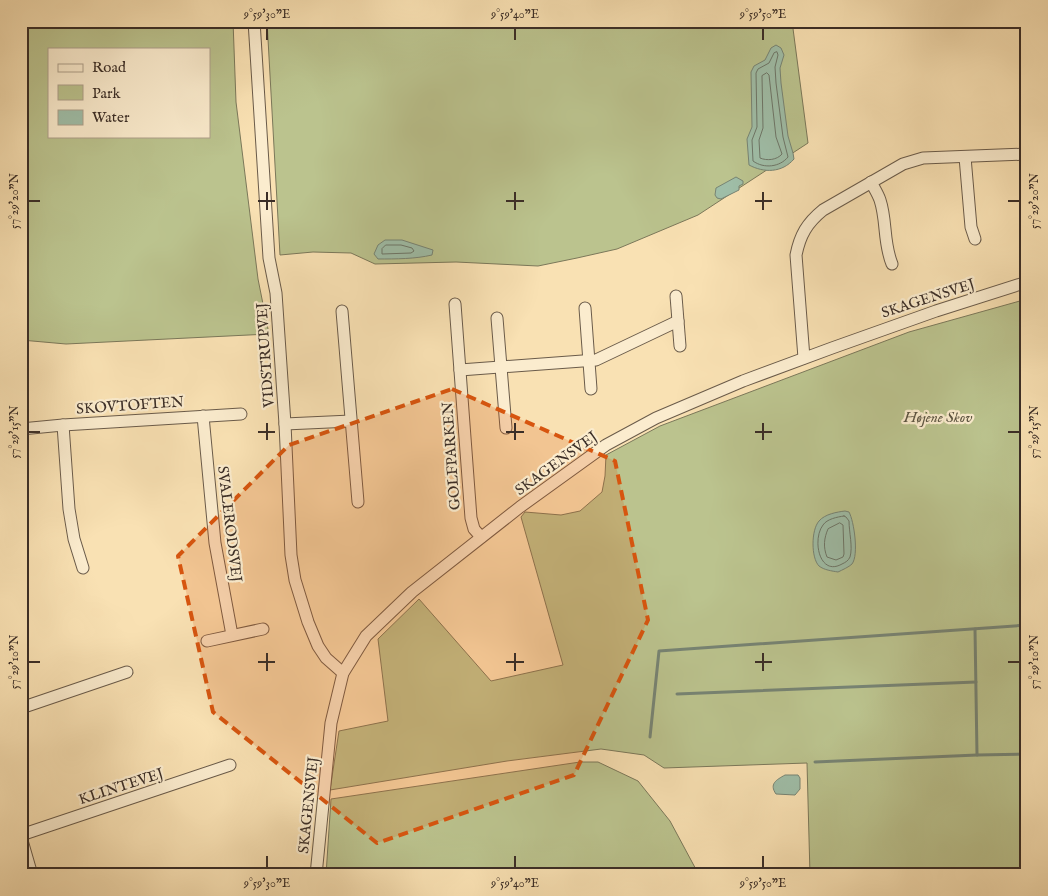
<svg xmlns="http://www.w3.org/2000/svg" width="1048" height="896" font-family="'IM FELL English',serif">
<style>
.green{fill:#bbc38e;stroke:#7b785a;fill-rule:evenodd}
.water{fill:#9fbea8;stroke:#778474}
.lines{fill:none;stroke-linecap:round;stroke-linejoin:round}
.shore{stroke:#6d7668;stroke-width:1}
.stream{stroke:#778474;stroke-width:3}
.minor-casing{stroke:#6a5b4a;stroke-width:13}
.minor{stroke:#fbecce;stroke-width:11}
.marked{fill:#d7550f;fill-opacity:0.2;stroke:#d7550f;stroke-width:4;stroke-dasharray:10 6;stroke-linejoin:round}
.ticks{fill:none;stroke:#3b2e27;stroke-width:2}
.labels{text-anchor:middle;stroke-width:4.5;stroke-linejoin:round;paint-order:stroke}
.street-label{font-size:15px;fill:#3b2e27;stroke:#fbecce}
.park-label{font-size:15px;font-style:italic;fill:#5b5341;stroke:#fbecce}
.neatline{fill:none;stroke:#3b2e27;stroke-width:2}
.ticks-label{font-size:12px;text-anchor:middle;fill:#3b2e27}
</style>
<rect width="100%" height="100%" fill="#f9e1b3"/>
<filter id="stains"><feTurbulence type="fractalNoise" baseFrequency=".004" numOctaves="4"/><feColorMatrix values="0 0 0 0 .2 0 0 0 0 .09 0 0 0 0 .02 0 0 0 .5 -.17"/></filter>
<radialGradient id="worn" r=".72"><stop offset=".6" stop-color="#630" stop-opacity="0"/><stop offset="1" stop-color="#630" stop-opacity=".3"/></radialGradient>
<g class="green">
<path d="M21,21H233L236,102L258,279L269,334L66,344L21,340ZM49,49H209V136H49Z"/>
<polygon points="267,21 792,21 808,143 698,215 617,249 577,258 538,266 456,262 375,264 351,253 313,252 280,255"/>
<polygon points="1027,299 1027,875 810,875 807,763 664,768 644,755 601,749 507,761 330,790 339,731 388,721 378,639 419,599 491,681 563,665 521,517 525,512 561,515 580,511 602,492 605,476 606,455 660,426 909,332"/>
<polygon points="580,762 598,762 638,781 670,821 699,875 326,875 331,799"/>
</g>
<g class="water">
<path d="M776,45L781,48L784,55L780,68L781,83L788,136L793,153L794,159C782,173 764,173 749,165L747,139L752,127L751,72L754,66L765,60L771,48Z"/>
<polygon points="736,177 743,181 743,184 739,186 739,190 721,199 717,198 715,195 716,188"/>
<path d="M385,240H402L433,250L432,255C415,259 396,259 378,259L374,254L378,245Z"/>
<path d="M845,511L849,512C854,521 859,555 852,564C849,567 842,570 838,572C832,571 824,570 819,566C811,558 811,530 819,521C825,514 837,512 845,511Z"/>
<path d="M785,775H798L800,778V789L795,795L776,794C769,784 776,780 785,775Z"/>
</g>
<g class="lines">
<g class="shore">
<path d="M777,52L778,55L775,67L776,83L783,137L788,157C780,167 764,169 753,161L752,140L757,127L756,73L758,69L769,63L774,53Z"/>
<path d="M767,73L769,75L776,137L782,154C777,160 767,161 760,158L759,140L763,128L762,76Z"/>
<polygon points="386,245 401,245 412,248 414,251 411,253 382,254 382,249"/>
<path d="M844,516L846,517L849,521C849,532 853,547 850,557C848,561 846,562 842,564C819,577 812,539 823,525C827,519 837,517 844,516Z"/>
<path d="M840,523L843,525L844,554L843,557L836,560L827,557C823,547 824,538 828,529Z"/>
</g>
<g class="stream">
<polyline points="975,629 977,755 1027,754"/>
<polyline points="677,694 976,682"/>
<polyline points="650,737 659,651 1027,625"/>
<polyline points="815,762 977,755"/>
</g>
<g class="minor-casing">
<g id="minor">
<polyline points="254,21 269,258 276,293 285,424 291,555 295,580 308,622 318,646 326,658 343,673"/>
<polyline points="965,157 971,227 975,239"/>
<path d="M871,182C874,188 878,194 880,200C887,221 883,242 892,264"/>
<polyline points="676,296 680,346"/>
<polyline points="455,304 471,518 474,529 481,537"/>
<polyline points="585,308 591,389"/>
<polyline points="342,311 358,502"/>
<polyline points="497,318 506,428"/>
<path d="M804,358L796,255C800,235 807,223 823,210L903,164L923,158L1027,154"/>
<polyline points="460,370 596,360 678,321"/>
<polyline points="203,416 215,543 232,635"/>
<polyline points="285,424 351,421"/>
<polyline points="63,425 69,509 74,539 83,568"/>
<polyline points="21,429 63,425 241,414"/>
<polyline points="207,641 263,629"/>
<polyline points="21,708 127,672"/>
<polyline points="21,835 230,765"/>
<polyline points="21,837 32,875"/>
<polyline points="316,875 331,723 343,673 366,636 412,592 520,507 606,445 656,418 743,381 832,348 936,311 1027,282"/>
</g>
</g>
<use href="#minor" class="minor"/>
</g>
<path class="marked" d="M452,389L615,461L648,620L574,775L377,843L213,712L178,556L289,445Z"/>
<path class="ticks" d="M267,28V40M515,28V40M763,28V40M267,192V210M515,192V210M763,192V210M28,201H40M258,201H275M506,201H524M755,201H772M1008,201H1020M267,423V440M515,423V440M763,423V440M28,432H40M258,432H275M506,432H524M755,432H772M1008,432H1020M267,653V671M515,653V671M763,653V671M28,662H40M258,662H275M506,662H524M755,662H772M1008,662H1020M267,856V868M515,856V868M763,856V868"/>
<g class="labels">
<g class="street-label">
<text transform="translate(928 298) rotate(-18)" y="5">SKAGENSVEJ</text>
<text transform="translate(265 355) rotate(-94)" y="5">VIDSTRUPVEJ</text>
<text transform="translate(130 405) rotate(-4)" y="5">SKOVTOFTEN</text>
<text transform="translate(451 456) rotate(-94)" y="5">GOLFPARKEN</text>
<text transform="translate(556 463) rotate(-36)" y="5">SKAGENSVEJ</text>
<text transform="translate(230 524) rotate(83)" y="5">SVALERODSVEJ</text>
<text transform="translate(121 786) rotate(-18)" y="5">KLINTEVEJ</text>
<text transform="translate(308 805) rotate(-84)" y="5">SKAGENSVEJ</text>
</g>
<g class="park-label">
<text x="938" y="422">Højene Skov</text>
</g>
</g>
<rect width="1048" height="896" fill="none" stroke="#f9e1b3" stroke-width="55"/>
<rect x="48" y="48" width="162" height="90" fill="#fbecce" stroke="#aea08b"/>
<rect x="58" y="64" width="25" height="8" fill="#fbecce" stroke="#aea08b"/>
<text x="92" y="72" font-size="15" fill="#3b2e27">Road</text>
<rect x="58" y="85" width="25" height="15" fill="#bbc38e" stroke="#aea08b"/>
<text x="92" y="98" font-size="15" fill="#3b2e27">Park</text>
<rect x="58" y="110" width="25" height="15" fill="#9fbea8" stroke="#aea08b"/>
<text x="92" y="122" font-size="15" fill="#3b2e27">Water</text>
<rect x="28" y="28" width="992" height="840" class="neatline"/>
<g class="ticks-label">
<text x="267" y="18">9°59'30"E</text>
<text x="515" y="18">9°59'40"E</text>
<text x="763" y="18">9°59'50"E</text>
<text transform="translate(14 201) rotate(-90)" y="4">57°29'20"N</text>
<text transform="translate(1034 201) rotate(-90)" y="4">57°29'20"N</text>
<text transform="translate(14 432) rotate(-90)" y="4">57°29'15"N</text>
<text transform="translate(1034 432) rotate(-90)" y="4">57°29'15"N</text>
<text transform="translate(14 662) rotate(-90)" y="4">57°29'10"N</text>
<text transform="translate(1034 662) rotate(-90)" y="4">57°29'10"N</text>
<text x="267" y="887">9°59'30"E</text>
<text x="515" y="887">9°59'40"E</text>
<text x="763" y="887">9°59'50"E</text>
</g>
<rect width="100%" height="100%" filter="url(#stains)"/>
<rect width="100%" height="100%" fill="url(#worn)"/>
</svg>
